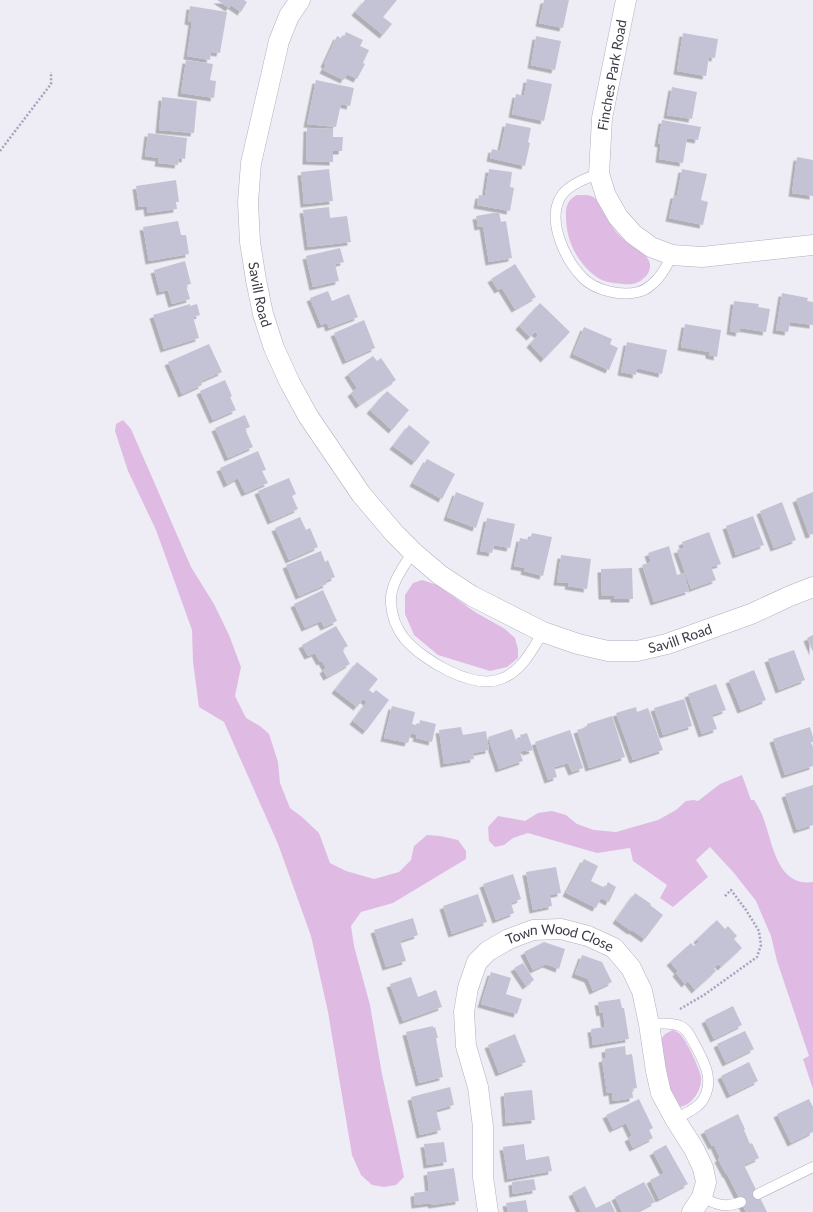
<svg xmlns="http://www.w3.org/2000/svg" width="813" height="1212" font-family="Lato,sans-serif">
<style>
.green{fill:#dfbbe4}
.building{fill:#c4c3d5;filter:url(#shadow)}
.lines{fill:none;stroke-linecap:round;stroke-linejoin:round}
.lane-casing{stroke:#b1b0bf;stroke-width:11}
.street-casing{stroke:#b1b0bf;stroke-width:21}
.path{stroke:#a5a3bf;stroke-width:2.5;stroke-dasharray:2 2;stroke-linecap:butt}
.lane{stroke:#fff;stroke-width:10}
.street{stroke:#fff;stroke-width:20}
.labels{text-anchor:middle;stroke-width:4;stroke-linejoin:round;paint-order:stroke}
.street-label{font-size:14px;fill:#3b3b48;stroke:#fff}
</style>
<defs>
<filter id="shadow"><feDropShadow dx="-3.5" dy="3.5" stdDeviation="0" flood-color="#0004"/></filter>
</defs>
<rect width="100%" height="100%" fill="#eeedf5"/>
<g class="green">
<path d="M577,195C583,195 590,194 595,198C605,207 608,224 618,234C621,237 625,241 629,244C635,249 644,251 648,259C652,265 650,273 644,278C638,284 631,285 622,284C612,283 602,282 594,275C576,261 566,239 566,217C565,207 568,199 577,195Z"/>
<polygon points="123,420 131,429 191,567 214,604 229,635 241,667 235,696 246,718 260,726 269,734 278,762 280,783 290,808 302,817 319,833 330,863 346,871 374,879 399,872 411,860 414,846 427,835 440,836 458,840 466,851 466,859 393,903 361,912 351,926 354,946 370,1005 382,1074 399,1152 404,1177 396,1185 384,1187 372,1185 361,1175 352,1155 328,1012 311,936 278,844 224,722 199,707 193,662 192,630 156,530 128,471 115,431 116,424"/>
<polygon points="422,580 437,585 475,612 505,629 515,638 518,649 518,658 507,667 490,671 438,655 414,635 405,614 405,595 413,583"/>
<path d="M742,775L751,800H754C758,806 762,813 764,820C773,844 777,887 813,882V1089L803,1059L809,1056L777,961L771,936L756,901L734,873L710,847L696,860L708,877L673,907L660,898L667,885L633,861L630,848L597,853L528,833L513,838L504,845L495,847L489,841L488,827L498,816L525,821L538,813L552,811L566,815L577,824L594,830L616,832L658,820L676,810L686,801L694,800L698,801L720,784Z"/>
<path d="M673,1030C676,1031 679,1033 681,1035C687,1042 700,1069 701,1078C702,1090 691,1107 678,1107L670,1089L661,1042C662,1035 666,1033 673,1030Z"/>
</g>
<g class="building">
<polygon points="217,0 244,0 247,2 241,12 231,5 229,8"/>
<polygon points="365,0 397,0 383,17 392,24 383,35 355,12"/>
<polygon points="544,0 569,0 563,28 539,23"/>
<polygon points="190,6 227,12 220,53 211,52 210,60 187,56 192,22 188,21"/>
<polygon points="346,32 363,40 360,46 369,50 363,63 365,64 357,79 347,74 344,80 323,70 326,65 324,64 337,36 343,39"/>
<polygon points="683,33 718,39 715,58 709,57 706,76 677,71"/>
<polygon points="536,36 561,41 555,70 531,65"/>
<polygon points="186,60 213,64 210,80 216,81 214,98 181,93"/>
<polygon points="527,79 552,84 544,121 512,114 516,94 524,96"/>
<polygon points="316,80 354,88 350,106 341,104 336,127 307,124"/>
<polygon points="672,87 697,92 692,119 667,115"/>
<polygon points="162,97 197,101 194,133 159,130"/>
<polygon points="662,120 701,127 698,140 687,138 683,163 659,159 661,144 658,143"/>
<polygon points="506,123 531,128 528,142 530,143 525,166 490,158 492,149 500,151"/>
<polygon points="307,128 333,129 333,137 343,137 342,151 333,151 333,162 306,161"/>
<polygon points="148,133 187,138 185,159 179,158 178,165 158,163 159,158 145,156"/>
<polygon points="797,157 813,160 813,196 792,193"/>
<polygon points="329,169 333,201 304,204 301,172"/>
<polygon points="489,169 512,172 510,187 514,188 510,211 477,205 479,195 485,196"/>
<polygon points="682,169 707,174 701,200 708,202 703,225 669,218 674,195 677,195"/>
<polygon points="176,180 179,202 176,202 177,209 148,213 147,206 139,207 136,186"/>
<polygon points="329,207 330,218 347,216 351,242 308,247 303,210"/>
<polygon points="499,212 501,222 506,221 512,258 489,262 483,226 478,227 476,216"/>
<polygon points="178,221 181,235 186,235 189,254 149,261 143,227"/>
<polygon points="340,248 344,262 335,264 339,281 313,287 306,256"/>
<polygon points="185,261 191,284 186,285 190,299 172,304 168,290 160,292 154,270"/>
<polygon points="515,264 536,297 515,309 502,288 498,290 491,279"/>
<polygon points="328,291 332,301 349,294 358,317 329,328 327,323 321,325 310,298"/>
<polygon points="782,293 808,298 807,301 813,302 813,325 790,322 788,332 776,330"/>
<polygon points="734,301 759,304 758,307 770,309 766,332 740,328 739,333 730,331"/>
<polygon points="540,303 570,332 544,359 530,344 538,335 535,332 530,337 519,326"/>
<polygon points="190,304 190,306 197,304 200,315 193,317 199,338 164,349 153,315"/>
<polygon points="364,320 375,348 346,361 334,333"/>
<polygon points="685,324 721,330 717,357 709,355 709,352 681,347"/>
<polygon points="584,327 612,339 610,344 618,348 609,370 573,354"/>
<polygon points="627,342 667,350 662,374 637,368 636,375 621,372"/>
<polygon points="209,344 222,372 201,381 202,385 182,394 168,362"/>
<polygon points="373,356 377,361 381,358 396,380 359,405 351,393 357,388 348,374"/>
<polygon points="225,380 232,396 230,397 236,410 213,420 200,391"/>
<polygon points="387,391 409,410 392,430 370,410"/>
<polygon points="245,415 250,427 245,429 253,447 228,458 215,428"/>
<polygon points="409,425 430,442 415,462 393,446"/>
<polygon points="258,451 266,470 262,471 268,483 245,493 238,478 227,484 220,468"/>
<polygon points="427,459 455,474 442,499 413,483"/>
<polygon points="289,478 296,494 292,496 298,509 271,521 258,491"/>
<polygon points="456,492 484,503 476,528 447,517"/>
<polygon points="813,492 813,534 809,535 796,499"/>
<polygon points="782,502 796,540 774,548 760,511"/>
<polygon points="753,516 764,545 736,555 726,526"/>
<polygon points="300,517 306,530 310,528 318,547 289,560 275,528"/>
<polygon points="487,518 515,524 510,548 494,545 492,553 480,551"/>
<polygon points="709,532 721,564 711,567 716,580 691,589 677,550 684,548 682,542"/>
<polygon points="532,533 552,537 543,576 524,571 525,568 514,566 520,538 530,540"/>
<polygon points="669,546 677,575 684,573 689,591 654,602 642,565 651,562 648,553"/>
<polygon points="321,551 325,562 328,560 335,577 325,581 327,584 299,596 286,565"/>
<polygon points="561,555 591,559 587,589 568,586 569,583 557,582"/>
<polygon points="632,568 633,599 614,599 614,596 602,596 601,569"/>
<polygon points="323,590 337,621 324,627 321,621 305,628 294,604"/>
<polygon points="336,626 348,646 342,649 350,664 327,677 323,670 326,668 322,661 320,662 315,653 308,656 302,645"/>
<polygon points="813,635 813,652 807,638"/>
<polygon points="794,650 805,680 779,690 768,659"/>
<polygon points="357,662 378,679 369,690 373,693 376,690 389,700 366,731 353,721 367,702 363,699 357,707 335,690"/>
<polygon points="754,670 766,700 741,710 729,680"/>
<polygon points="716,684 726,710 712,715 717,729 702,734 688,694"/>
<polygon points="684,699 692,726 663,735 654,708"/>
<polygon points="392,706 415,712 412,724 419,726 420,720 436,724 432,742 416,738 417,735 411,733 408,743 384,738"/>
<polygon points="636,707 637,712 648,708 663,750 633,760 616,713"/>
<polygon points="612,716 625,757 589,768 577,730 587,727 587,724"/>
<polygon points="461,727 463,735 486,731 489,750 473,753 474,759 444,764 439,730"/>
<polygon points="810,727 813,737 813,742 811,742 813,747 813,766 785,775 773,739"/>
<polygon points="512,729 516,740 521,739 520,735 527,733 533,750 526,752 526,750 520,752 523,761 499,769 488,737"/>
<polygon points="570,730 583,768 572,772 568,763 554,767 557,777 548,780 535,742"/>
<polygon points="813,785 813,825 797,830 785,794"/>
<polygon points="584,859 598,866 591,881 605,888 608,882 616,887 609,902 601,898 596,908 566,893"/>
<polygon points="556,867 561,893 550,895 552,906 533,910 526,872"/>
<polygon points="513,874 521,899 511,903 514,913 496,920 483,884"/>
<polygon points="635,893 651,904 650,905 663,915 645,939 632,930 631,931 616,920"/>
<polygon points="478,894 487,922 452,934 443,906"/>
<polygon points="413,918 418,935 400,941 406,961 386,967 374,930"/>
<polygon points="717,920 725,929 728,926 737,936 734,939 742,948 721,967 718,964 714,968 716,971 695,990 688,981 685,984 676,973 678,971 670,962 691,943 694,946 699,942 697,939"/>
<polygon points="544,942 565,949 559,969 546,964 533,970 524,952"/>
<polygon points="582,955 602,962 612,982 593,991 588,979 575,974"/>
<polygon points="523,963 534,980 526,986 514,968"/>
<polygon points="491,972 511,978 506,994 522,999 517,1014 481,1004"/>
<polygon points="411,977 418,997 436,990 442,1007 403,1021 390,984"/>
<polygon points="620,999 622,1008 624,1008 629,1039 593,1045 591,1029 605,1027 603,1012 600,1013 598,1002"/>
<polygon points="733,1006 742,1025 714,1039 705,1020"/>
<polygon points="433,1026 433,1028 435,1027 438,1038 436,1038 443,1077 419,1083 406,1032"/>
<polygon points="745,1031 754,1049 726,1063 717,1044"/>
<polygon points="515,1034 526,1062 499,1073 488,1045"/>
<polygon points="625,1046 626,1055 632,1054 637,1088 632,1089 633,1098 613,1101 612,1092 607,1093 602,1059 606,1058 605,1049"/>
<polygon points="749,1062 758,1081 730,1095 721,1076"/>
<polygon points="450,1087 454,1105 436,1110 441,1130 420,1135 411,1097"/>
<polygon points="532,1090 535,1120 506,1123 504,1093"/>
<polygon points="639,1099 653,1128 649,1130 653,1138 633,1148 628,1138 632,1136 626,1123 613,1129 606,1115"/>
<polygon points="809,1099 813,1107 813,1132 791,1143 777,1114"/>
<polygon points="738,1114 745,1129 744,1130 750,1144 752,1143 759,1158 744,1165 767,1212 746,1212 727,1174 726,1174 718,1159 720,1158 714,1145 712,1146 704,1131"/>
<polygon points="444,1142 447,1162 427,1165 424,1144"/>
<polygon points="524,1144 526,1160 549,1156 552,1171 508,1179 503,1147"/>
<polygon points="666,1145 688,1184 659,1199 650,1180 664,1173 653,1152"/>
<polygon points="454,1168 459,1201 432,1205 431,1203 415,1205 414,1193 429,1191 427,1172"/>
<polygon points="534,1179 536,1190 513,1194 512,1182"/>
<polygon points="644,1182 655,1202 636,1212 622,1212 615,1197"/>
<polygon points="585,1186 596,1208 610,1201 615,1212 581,1212 572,1193"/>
<polygon points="526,1200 528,1212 508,1212 506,1203"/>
</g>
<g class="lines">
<g class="lane-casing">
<g id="lane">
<path d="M599,174C586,178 565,186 559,200C548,224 566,261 583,278C596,291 621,296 638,292C642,291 648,288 651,285C661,278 667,266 672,255"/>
<path d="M413,552C403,567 389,586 391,604C392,617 397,629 404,638C422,660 473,690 501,679C522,671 532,650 543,632"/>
<path d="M649,1024C658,1024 670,1022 680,1026C688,1029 691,1038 695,1045C704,1062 715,1080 703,1100C697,1109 684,1114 675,1119"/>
<polyline points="758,1194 813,1167"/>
<path d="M702,1197C716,1205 726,1208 741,1202"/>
</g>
</g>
<g class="street-casing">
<g id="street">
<path id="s1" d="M300,0L289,16L279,41L251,163L248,202L250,242L256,280L263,314L274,348L290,383L308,416L361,494L394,533L413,552L440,575L472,596L543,632L578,644L608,651H637L667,644L751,614L790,596L813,587"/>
<polyline points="626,0 602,118 599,174 606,196 618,217 633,234 651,247 672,255 702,257 813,245"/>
<path id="s2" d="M488,1212L483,1177V1127L478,1087L466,1046L464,1012L468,988L477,962L488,951L509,939L533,930L561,929L588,936L614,948L631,968L642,991L649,1024L656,1071L661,1093L675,1119L694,1149L703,1168L706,1182L702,1197L692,1212"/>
</g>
</g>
<g class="path">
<polyline points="0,151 51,84 51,72"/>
<polyline points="680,1009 704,995 757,957 761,945 759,931 746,910 731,890 724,897"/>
</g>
<use href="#lane" class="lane"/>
<use href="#street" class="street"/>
</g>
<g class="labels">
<g class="street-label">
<text transform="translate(612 75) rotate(-80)" y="5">Finches Park Road</text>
<text dy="5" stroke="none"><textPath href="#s1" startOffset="304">Savill Road</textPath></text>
<text dy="5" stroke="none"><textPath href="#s1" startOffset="903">Savill Road</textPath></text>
<text dy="5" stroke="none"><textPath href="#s2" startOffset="347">Town Wood Close</textPath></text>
</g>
</g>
</svg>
